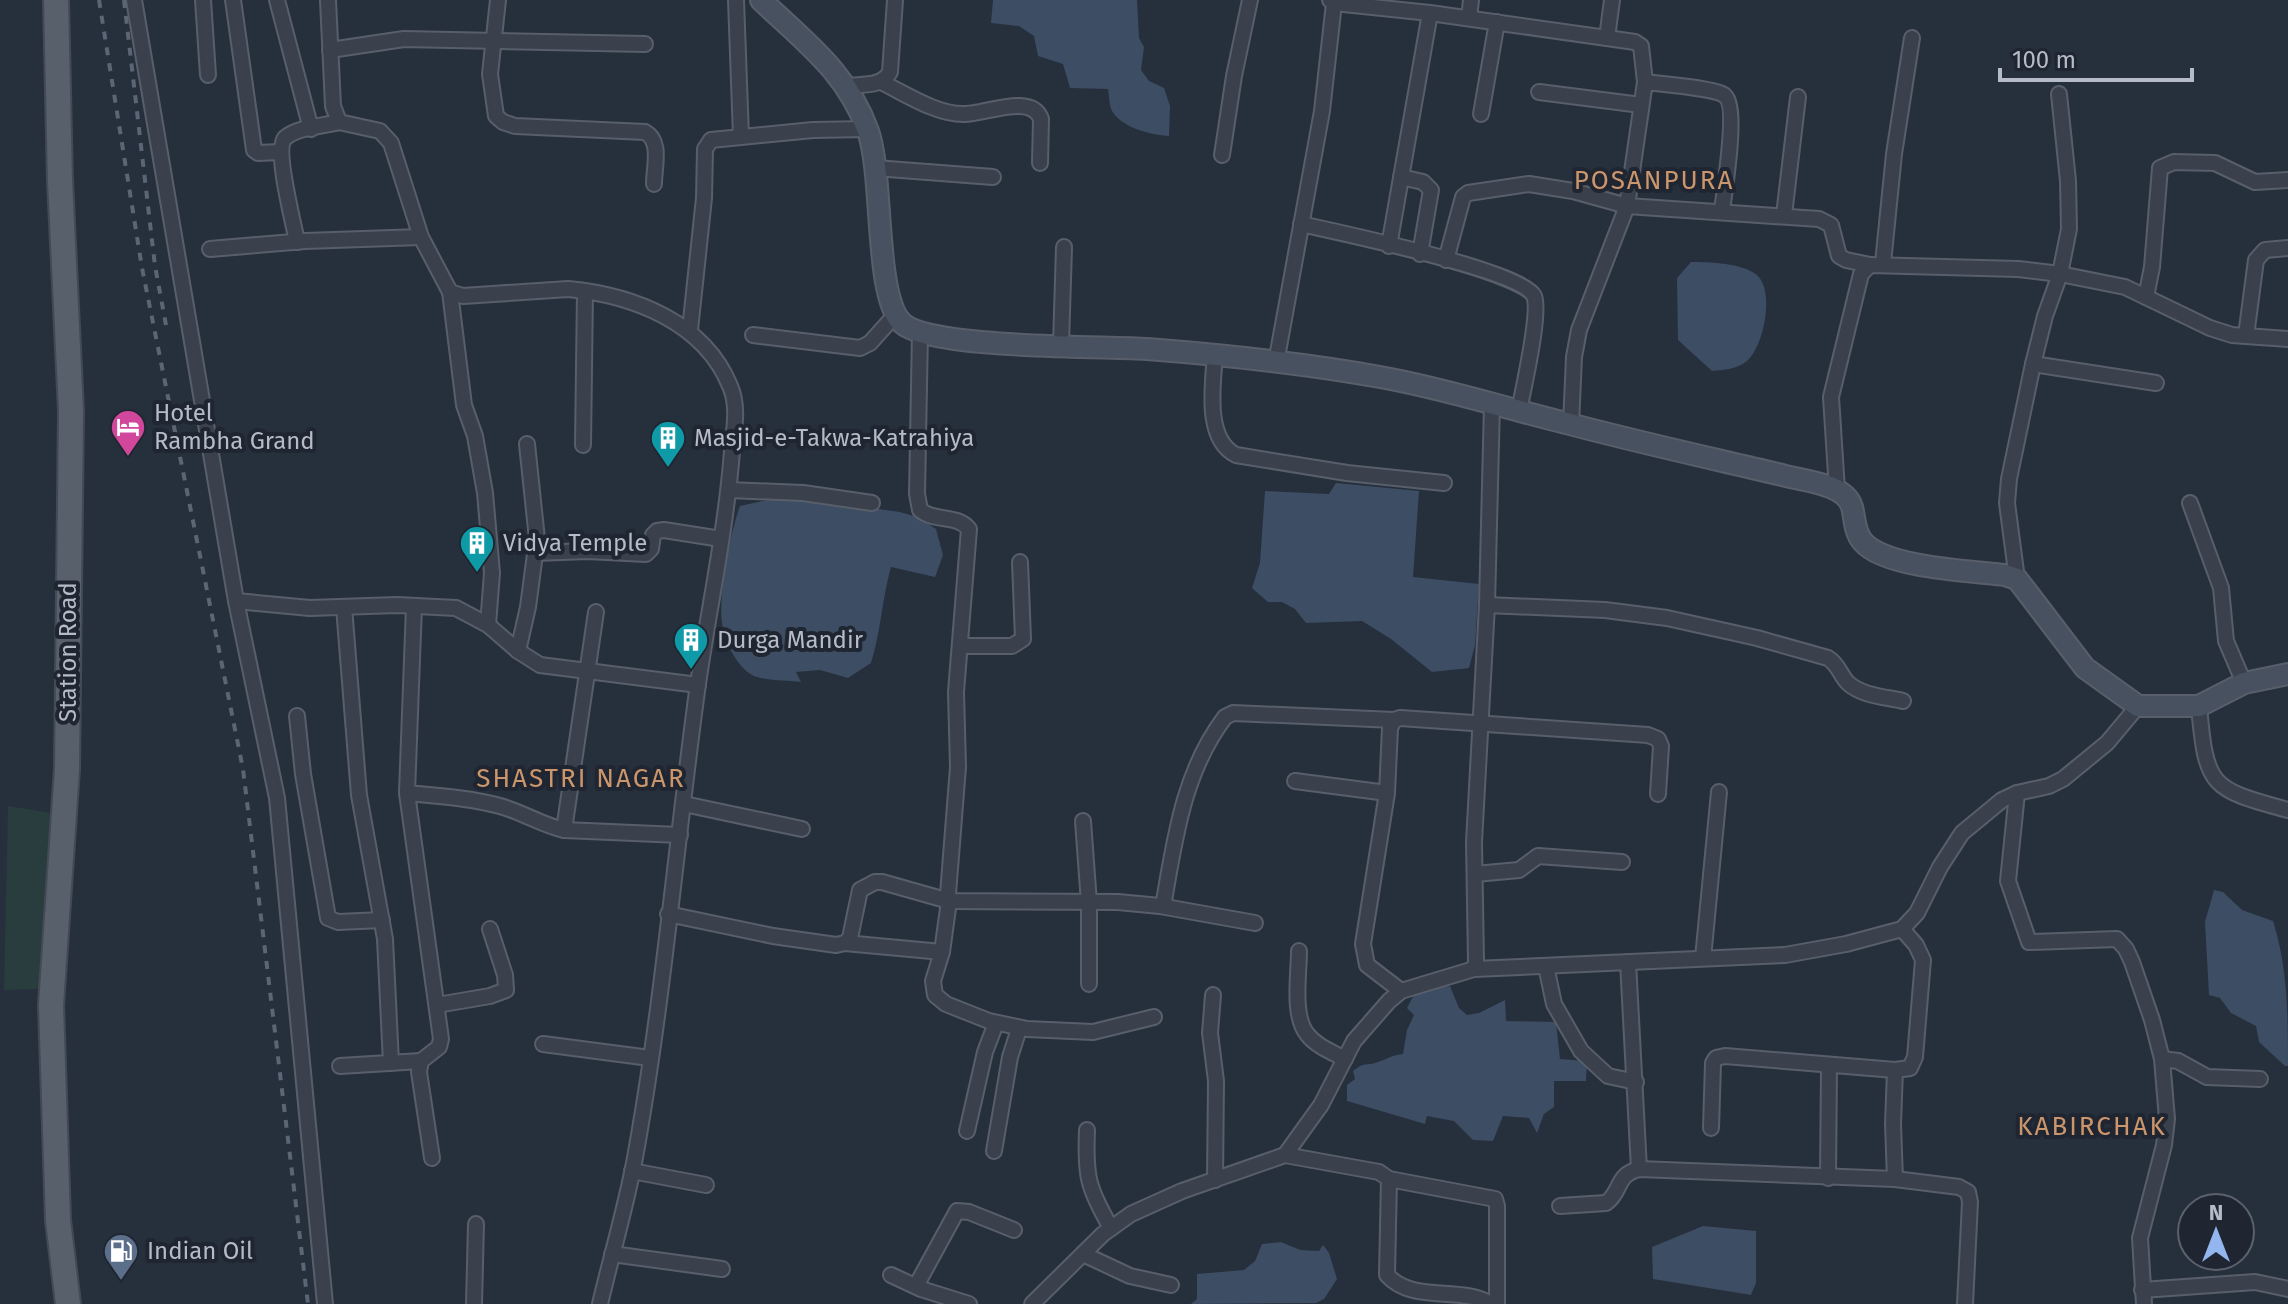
<svg xmlns="http://www.w3.org/2000/svg" width="2288" height="1304" font-family="'Fira Sans',sans-serif">
<style>
.green{fill:#293c3e}
.water{fill:#3d4d63}
.lines{fill:none;stroke-linecap:round;stroke-linejoin:round}
.street-casing{stroke:#585f6a;stroke-width:18}
.secondary-casing{stroke:#585f6a;stroke-width:24}
.primary-casing{stroke:#434a55;stroke-width:28}
.street{stroke:#3a414c;stroke-width:14}
.secondary{stroke:#48515f;stroke-width:20}
.primary{stroke:#58606c;stroke-width:24}
.rail{stroke:#5c6573;stroke-width:4;stroke-dasharray:8 8;stroke-linecap:butt}
.labels{text-anchor:middle;stroke-width:8;stroke-linejoin:round;paint-order:stroke}
.poi-label{font-size:24px;fill:#b6bcc7;stroke:#1f2631;text-anchor:start}
.street-label{font-size:24px;fill:#b6bcc7;stroke:#1f2631}
.neighbourhood-label{font-size:26px;letter-spacing:2px;fill:#cc966c;stroke:#1f2631}
</style>
<rect width="100%" height="100%" fill="#262f3c"/>
<polygon class="green" points="8,806 52,813 39,989 4,990"/>
<g class="water">
<path d="M993,0H1137L1139,38L1144,47L1141,70L1149,81L1164,88L1170,106L1169,136C1151,135 1119,127 1111,109C1109,103 1109,95 1108,89L1070,88L1063,64L1038,56L1034,36L1019,26L991,23Z"/>
<path d="M1691,262C1710,262 1742,263 1757,275C1775,291 1764,346 1747,361C1737,369 1724,370 1712,371L1678,340L1677,278Z"/>
<polygon points="1336,483 1419,491 1413,577 1479,584 1475,645 1469,668 1432,672 1391,639 1362,621 1306,623 1295,609 1282,602 1268,602 1252,588 1260,563 1265,491 1329,494"/>
<path d="M777,498H799L900,512L917,517L936,529L943,555L935,577L891,567C882,599 881,631 871,663L848,678L820,670L796,672L801,682C788,680 764,681 752,675C736,666 724,640 722,622C718,598 731,529 740,506Z"/>
<path d="M2214,890L2223,892L2242,910L2273,921C2288,968 2288,1016 2288,1066H2285L2259,1042L2256,1026L2231,1013L2220,998L2209,995L2205,922Z"/>
<path d="M1450,986L1459,1008L1467,1015L1479,1013L1505,1000L1506,1021L1556,1022L1560,1059L1587,1061L1586,1081H1554V1107L1544,1114L1537,1133L1529,1118L1503,1116L1493,1141L1473,1140L1454,1121L1427,1116L1425,1124L1347,1101V1085L1355,1079L1353,1071C1367,1060 1365,1067 1378,1062C1387,1059 1392,1055 1403,1054L1407,1030L1414,1015L1407,1008L1417,989Z"/>
<polygon points="1703,1226 1756,1231 1756,1283 1751,1295 1653,1279 1652,1247"/>
<polygon points="1281,1242 1300,1250 1319,1251 1323,1245 1329,1253 1337,1279 1324,1299 1316,1303 1191,1304 1197,1299 1197,1274 1244,1270 1255,1261 1262,1244"/>
</g>
<g class="lines">
<g class="street-casing">
<g id="street">
<polyline points="134,0 236,601 277,798 325,1304"/>
<polyline points="203,0 208,75"/>
<polyline points="233,0 254,150 258,153 280,152"/>
<polyline points="277,0 311,129"/>
<path d="M328,0L333,106L339,122L380,131L391,143L421,237L450,292L463,296L568,289C633,295 704,322 730,386C739,406 734,430 732,451C726,530 709,607 698,684C676,843 663,1006 634,1163C625,1210 611,1257 600,1304"/>
<path d="M498,0L490,74L496,116L503,122L515,126L645,132C662,141 654,167 654,184"/>
<polyline points="736,0 741,137"/>
<polyline points="1330,0 1334,3 1430,13 1635,42 1641,46 1645,82 1627,206 1579,330 1574,357 1571,425"/>
<polyline points="1469,18 1471,0"/>
<polyline points="1607,38 1612,0"/>
<polyline points="330,50 404,39 645,44"/>
<path d="M881,82C906,94 937,115 965,114C985,114 1032,93 1041,119L1040,163"/>
<path d="M1645,82C1661,84 1713,88 1724,95C1739,105 1724,192 1722,211"/>
<path d="M847,86C863,84 882,87 890,72L895,0"/>
<polyline points="1539,92 1641,105"/>
<polyline points="1481,114 1497,22"/>
<polyline points="1222,155 1234,76 1250,0"/>
<polyline points="875,168 993,177"/>
<polyline points="1401,177 1423,182 1431,190 1420,254"/>
<polyline points="1784,215 1798,97"/>
<path d="M1301,224C1337,232 1522,271 1534,296C1541,312 1523,390 1519,411"/>
<path d="M297,242C294,224 274,150 285,138C297,127 324,126 339,122"/>
<polyline points="1389,246 1430,13"/>
<polyline points="210,249 305,241 421,237"/>
<polyline points="1446,260 1463,197 1468,193 1529,184 1573,191 1627,206 1819,219 1831,225 1839,256 1846,260 1870,265"/>
<polyline points="1883,263 1894,154 1912,38"/>
<polyline points="450,292 464,405 475,436 485,493 492,573 488,625"/>
<polyline points="2146,297 2152,267 2160,168 2174,162 2215,163 2255,182 2288,180"/>
<polyline points="690,330 704,198 705,149 711,140 813,130 867,129"/>
<path d="M920,332L917,494L920,510C934,522 957,514 969,529L956,692L958,767L948,894L949,901L1118,902L1160,906L1164,901C1175,837 1184,771 1225,717L1233,713L1394,720"/>
<polyline points="753,335 860,348 870,343 896,314"/>
<polyline points="2246,336 2256,260 2265,250 2288,248"/>
<polyline points="1061,345 1064,247"/>
<path d="M1215,354C1213,384 1204,439 1236,455L1347,473L1444,483"/>
<polyline points="1276,363 1322,111 1334,3"/>
<polyline points="2033,364 2156,383"/>
<polyline points="583,445 585,291"/>
<polyline points="729,490 803,493 872,503"/>
<polyline points="1837,490 1831,397 1861,274 1870,265 2018,269 2060,274 2125,287 2210,328 2232,335 2288,339"/>
<polyline points="2190,503 2221,588 2226,641 2244,683"/>
<polyline points="536,553 587,551 646,554 651,549 653,535 657,531 664,530 721,539"/>
<polyline points="2017,579 2007,503 2009,479 2033,364 2045,316 2060,274 2069,229 2068,181 2059,94"/>
<polyline points="236,601 310,608 397,605 456,608 488,625 518,651 540,665 698,685"/>
<path d="M1487,605L1605,610L1667,618L1757,638L1828,658C1839,665 1840,675 1848,683C1862,696 1886,697 1903,701"/>
<polyline points="414,606 407,793 441,1039 439,1047 421,1061 419,1072 432,1158"/>
<polyline points="344,607 359,795 385,939 391,1063"/>
<polyline points="960,646 1012,646 1023,639 1020,562"/>
<polyline points="518,651 528,607 537,539 527,444"/>
<path d="M2199,706C2206,788 2211,789 2288,810"/>
<polyline points="297,716 303,774 328,918 338,922 382,920"/>
<polyline points="1295,781 1387,793"/>
<path d="M407,793C438,796 470,798 500,806C522,812 542,825 564,830L680,835"/>
<polyline points="2017,793 2008,881 2029,942 2117,939 2126,949 2132,962 2152,1020 2162,1059 2167,1119 2164,1145 2140,1238 2144,1304"/>
<polyline points="684,804 802,829"/>
<polyline points="1083,821 1089,903 1089,984"/>
<polyline points="564,830 596,612"/>
<polyline points="1475,874 1519,870 1538,856 1622,862"/>
<polyline points="1160,906 1255,923"/>
<polyline points="668,914 773,936 836,945 845,943 850,938 860,890 875,882 882,882 949,901 942,952 933,981 935,995 946,1004 989,1021 1027,1029 1093,1032 1154,1017"/>
<polyline points="845,943 942,952"/>
<path d="M1299,951C1299,975 1292,1015 1307,1034C1316,1046 1332,1052 1345,1059"/>
<polyline points="1703,958 1719,792"/>
<polyline points="1628,962 1639,1169"/>
<polyline points="1546,966 1554,1004 1581,1051 1608,1076 1636,1082"/>
<polyline points="1474,969 1785,955 1846,944 1902,929 1917,913 1940,867 1962,833 2002,800 2017,793 2049,786 2063,779 2107,743 2138,706"/>
<polyline points="1401,991 1367,965 1363,944 1387,793 1390,728 1394,720 1400,718 1648,735 1658,739 1661,746 1658,794"/>
<polyline points="1213,995 1210,1033 1216,1081 1215,1180"/>
<polyline points="437,1005 490,996 506,990 505,975 490,929"/>
<polyline points="543,1044 650,1058"/>
<polyline points="2162,1059 2178,1061 2207,1077 2260,1079"/>
<polyline points="340,1066 421,1061"/>
<polyline points="1895,1070 1893,1124 1895,1179"/>
<polyline points="1711,1128 1713,1063 1716,1058 1725,1056 1895,1070 1910,1068 1915,1057 1923,960 1916,945 1902,929"/>
<path d="M1087,1130C1085,1177 1088,1188 1111,1228"/>
<polyline points="967,1131 985,1052 996,1023"/>
<polyline points="994,1151 1010,1057 1019,1029"/>
<path d="M1285,1155L1379,1172L1389,1179L1387,1275C1413,1304 1460,1285 1491,1304"/>
<polyline points="632,1171 706,1185"/>
<polyline points="1828,1178 1829,1066"/>
<polyline points="1389,1179 1495,1199 1497,1206 1497,1304"/>
<path d="M1560,1206L1606,1203C1622,1192 1615,1175 1639,1169L1895,1179L1959,1187L1968,1192L1970,1202L1965,1304"/>
<polyline points="612,1254 722,1269"/>
<polyline points="1083,1254 1130,1276 1171,1285"/>
<polyline points="891,1275 921,1289 969,1304"/>
<polyline points="916,1286 957,1211 969,1212 1014,1230"/>
<polyline points="2142,1290 2255,1282 2288,1289"/>
<polyline points="474,1304 476,1224"/>
<polyline points="1032,1304 1103,1234 1131,1214 1182,1191 1285,1155 1321,1105 1354,1041 1389,1001 1401,991 1474,969 1476,962 1474,842 1487,605 1492,404"/>
</g>
</g>
<g class="secondary-casing">
<path id="secondary" d="M761,0C805,42 847,72 868,131C884,176 874,296 902,323C929,349 1102,346 1147,349C1225,355 1303,363 1380,377C1443,388 1504,408 1566,423C1637,442 1710,458 1782,475C1802,481 1845,483 1852,507C1855,518 1854,532 1863,542C1886,568 1971,571 2005,575L2017,579L2085,668L2138,706H2199L2244,683L2288,674"/>
</g>
<g class="primary-casing">
<polyline id="primary" points="56,0 60,181 71,411 67,769 51,1005 58,1220 68,1304"/>
</g>
<use href="#street" class="street"/>
<use href="#secondary" class="secondary"/>
<use href="#primary" class="primary"/>
<g class="rail">
<polyline points="99,0 142,268 243,769 308,1304"/>
<polyline points="124,0 155,266 166,325"/>
</g>
</g>
<defs>
<g id="hotel-pin" transform="scale(1.8)"><path d="M0 17L-7.5 6A9.5 9.5 0 1 1 7.5 6Z" fill="#d1479c" stroke="#1f2631"/><path d="M-6-4.5h1.5V1H6V5H4.5V3h-9V5H-6ZM-4 0a1.8 1.8 0 1 1 3.6 0ZM.5 0V-2.5h3Q6-2.5 6 0Z" fill="#fff"/></g>
<g id="building-pin" transform="scale(1.8)"><path d="M0 17L-7.5 6A9.5 9.5 0 1 1 7.5 6Z" fill="#0f9aa8" stroke="#1f2631"/><path d="M-4-6H4V6H1V3H-1V6H-4ZM-2.5-4.3h1.7v1.8h-1.7ZM.8-4.3h1.7v1.8H.8ZM-2.5-1h1.7V.8h-1.7ZM.8-1h1.7V.8H.8Z" fill="#fff"/></g>
<g id="fuel-pin" transform="scale(1.8)"><path d="M0 17L-7.5 6A9.5 9.5 0 1 1 7.5 6Z" fill="#5c6f8a" stroke="#1f2631"/><path d="M-5.5-6h7V0h2V4h1.3V-2.5L3-4.5l.8-.8L6-3V5H2.5V1h-1V6h-7ZM-4.2-4.7v3.2H.2V-4.7Z" fill="#fff"/></g>
</defs>
<g fill-rule="evenodd">
<use href="#hotel-pin" x="128" y="427"/>
<use href="#building-pin" x="668" y="438"/>
<use href="#building-pin" x="477" y="543"/>
<use href="#building-pin" x="691" y="640"/>
<use href="#fuel-pin" x="121" y="1251"/>
</g>
<g class="labels">
<g class="poi-label">
<text x="154" y="421">Hotel<tspan x="154" dy="28">Rambha Grand</tspan></text>
<text x="694" y="446">Masjid-e-Takwa-Katrahiya</text>
<text x="503" y="551">Vidya Temple</text>
<text x="717" y="648">Durga Mandir</text>
<text x="147" y="1259">Indian Oil</text>
</g>
<g class="street-label">
<text transform="translate(68 652) rotate(-90)" y="8">Station Road</text>
</g>
<g class="neighbourhood-label">
<text x="1654" y="189">POSANPURA</text>
<text x="581" y="787">SHASTRI NAGAR</text>
<text x="2092" y="1135">KABIRCHAK</text>
</g>
</g>
<g transform="translate(2216 1232)"><circle r="38" fill="#1f2631" stroke="#5b626d" stroke-width="2"/>
<path d="M0-6L14 30L0 20L-14 30Z" fill="#93b6ef"/>
<text y="-12" font-size="22" font-weight="bold" text-anchor="middle" fill="#b6bcc7">N</text>
</g>
<path d="M2000 68v12h192v-12" fill="none" stroke="#b6bcc7" stroke-width="4"/>
<text x="2012" y="68" font-size="24" fill="#b6bcc7" stroke="#1f2631" stroke-width="6" paint-order="stroke">100 m</text>
</svg>
